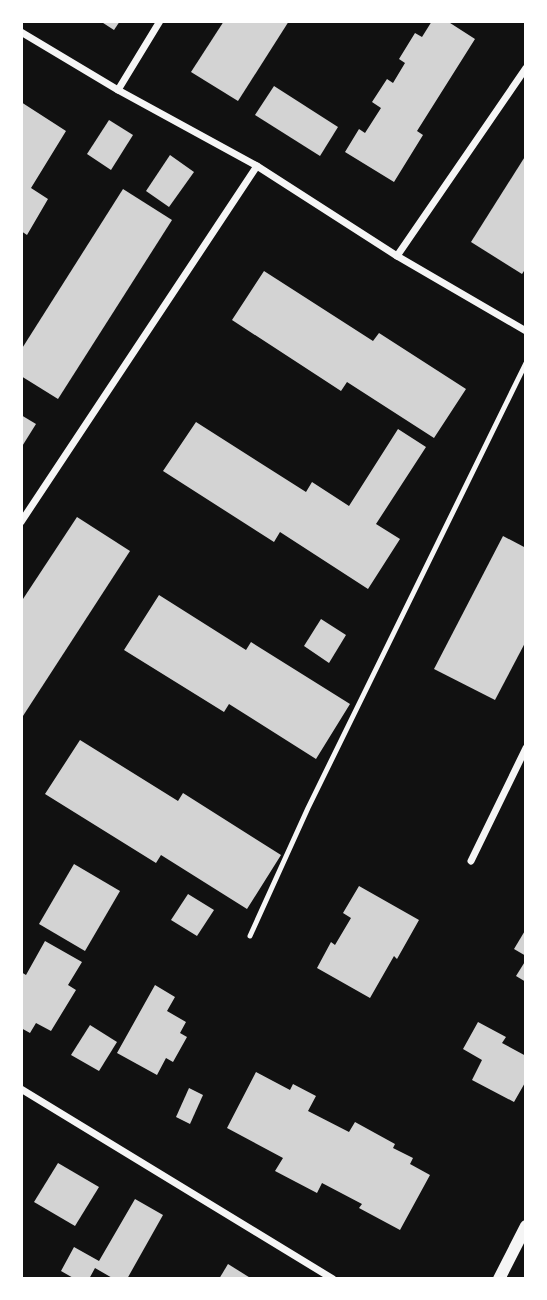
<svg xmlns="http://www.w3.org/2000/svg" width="547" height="1300" font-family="'Alegreya Sans',sans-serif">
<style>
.building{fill:#d3d3d3}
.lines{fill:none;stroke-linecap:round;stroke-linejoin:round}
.service{stroke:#f5f5f5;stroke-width:5}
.minor{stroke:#f5f5f5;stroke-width:7}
.tertiary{stroke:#f5f5f5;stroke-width:12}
</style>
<rect width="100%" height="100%" fill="#111"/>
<g class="building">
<polygon points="100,21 120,21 114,30"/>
<polygon points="224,21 289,21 238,101 191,72"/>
<polygon points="432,21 447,21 475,39 417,131 423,135 394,182 345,152 359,129 365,133 381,108 372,102 387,79 393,83 405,63 399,59 415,33 422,37"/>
<polygon points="274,86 338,127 320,156 255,115"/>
<polygon points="21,102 66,131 31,188 48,199 27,235 21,231"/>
<polygon points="109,120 133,135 111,170 87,154"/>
<polygon points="170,155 194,172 169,207 146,191"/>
<polygon points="526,155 526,268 522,274 471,242"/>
<polygon points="123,189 172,220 58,399 21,376 21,350"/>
<polygon points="264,271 373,341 379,333 466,389 434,438 347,382 341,391 232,320"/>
<polygon points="21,415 36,424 21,448"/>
<polygon points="196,422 306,492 312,482 349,506 398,429 426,447 376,524 400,539 368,589 280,532 274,542 163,471"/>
<polygon points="77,517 130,551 21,719 21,602"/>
<polygon points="503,536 526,548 526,641 495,700 434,669"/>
<polygon points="159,595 246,650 251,642 350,704 316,759 229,704 224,712 124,650"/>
<polygon points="321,619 346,635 329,663 304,646"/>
<polygon points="80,740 178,801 183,793 281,855 247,909 161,855 156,863 45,794"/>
<polygon points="74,864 120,891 85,951 39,924"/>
<polygon points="359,886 419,920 397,959 394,956 370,998 317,968 331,942 335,945 351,918 343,913"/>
<polygon points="188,894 214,910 197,936 171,920"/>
<polygon points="526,929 526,956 514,949"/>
<polygon points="45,941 82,962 68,985 76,990 51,1031 36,1023 30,1033 21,1028 21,972 26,975"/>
<polygon points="526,960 526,982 516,976"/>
<polygon points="155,985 175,997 167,1011 186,1022 180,1033 187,1037 173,1062 166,1058 157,1075 117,1053"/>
<polygon points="478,1022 506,1037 502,1043 526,1056 526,1081 514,1102 472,1080 482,1060 463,1049"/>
<polygon points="90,1025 117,1042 99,1071 71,1055"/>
<polygon points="256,1072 290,1090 293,1084 316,1096 308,1111 349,1132 355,1122 395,1144 393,1148 413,1158 410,1164 430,1175 400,1230 359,1208 362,1204 322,1183 317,1193 275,1171 283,1158 227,1128"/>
<polygon points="189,1088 203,1095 190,1124 176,1117"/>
<polygon points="58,1163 99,1187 75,1226 34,1202"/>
<polygon points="135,1199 163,1215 127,1279 114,1279 95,1268 89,1279 75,1279 61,1271 74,1247 99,1261"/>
<polygon points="228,1264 252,1279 219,1279"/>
</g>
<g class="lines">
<polyline class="service" points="250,936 308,808 526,363"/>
<g class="minor">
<polyline points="21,32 118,90 257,166 397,256 526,331"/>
<polyline points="118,90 160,21"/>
<polyline points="397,256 526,68"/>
<polyline points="21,522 257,166"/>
<polyline points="471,861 526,748"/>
<polyline points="21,1089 333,1279"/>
</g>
<polyline class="tertiary" points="499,1279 526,1226"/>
</g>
<rect width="547" height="1300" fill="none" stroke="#ffffff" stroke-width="46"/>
</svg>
